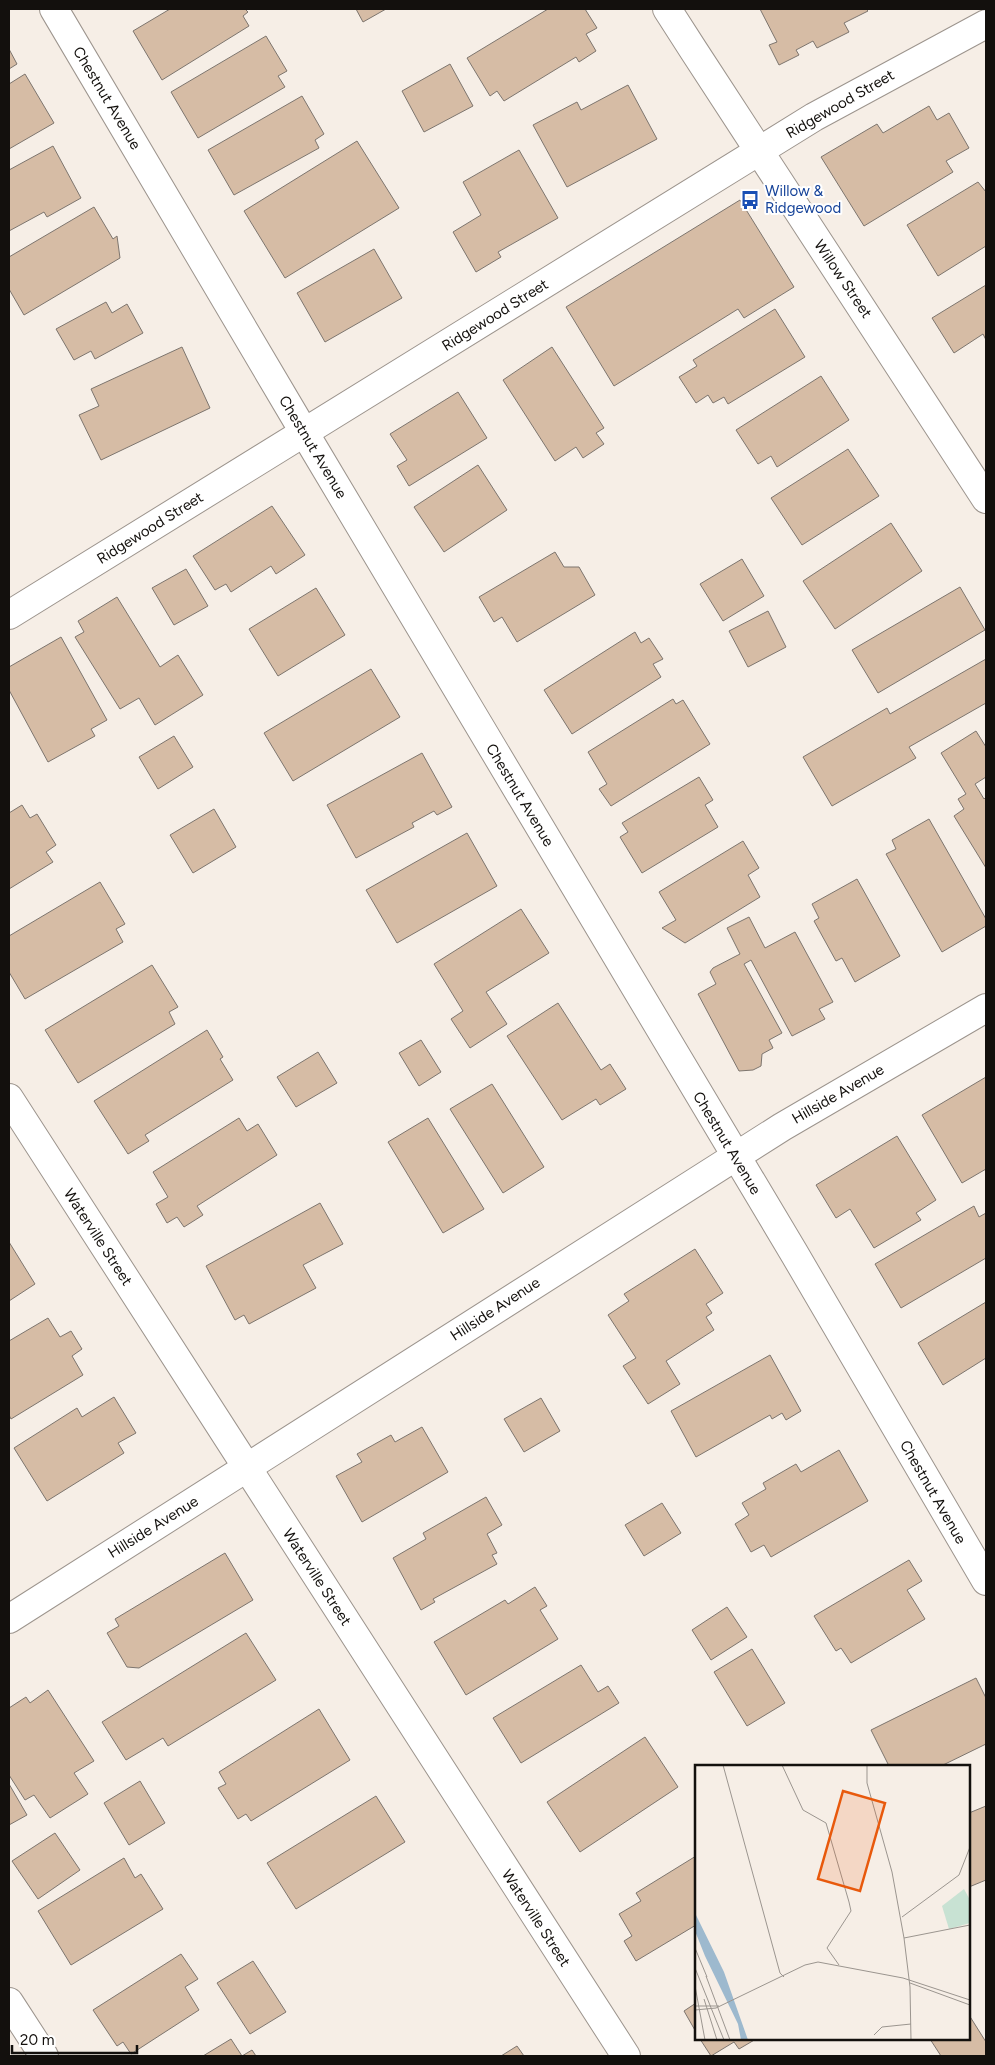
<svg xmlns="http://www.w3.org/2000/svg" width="995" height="2065" font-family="Figtree,sans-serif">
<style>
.building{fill:#d6bca5;stroke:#7d756e}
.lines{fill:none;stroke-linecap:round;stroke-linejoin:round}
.minor-casing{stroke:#9c948d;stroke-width:30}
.minor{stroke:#fff;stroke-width:28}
.labels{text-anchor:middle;stroke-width:4;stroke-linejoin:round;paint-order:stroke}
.street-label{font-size:15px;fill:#13100d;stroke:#fff}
.transit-label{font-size:15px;fill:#164399;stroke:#fff;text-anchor:start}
.inset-road{fill:none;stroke:#9b958f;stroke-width:1}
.view{fill:#e8590c;fill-opacity:0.15;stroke:#e8590c;stroke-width:2.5}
.inset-edge{fill:none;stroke:#13100d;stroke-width:2.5}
</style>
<rect width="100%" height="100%" fill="#f6eee6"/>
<g class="building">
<polygon points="170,9 245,9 248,12 243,16 249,26 162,80 133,31"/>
<polygon points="356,9 386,9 363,22"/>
<polygon points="548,9 585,9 597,28 586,34 596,51 579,62 576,57 504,101 497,91 490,96 467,58"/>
<polygon points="760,9 866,9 868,11 844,23 849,32 817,48 813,41 796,50 799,55 779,65 769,45 777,42"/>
<polygon points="266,36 287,71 278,76 285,87 198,138 171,92"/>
<polygon points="9,49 17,64 9,69"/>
<polygon points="450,64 473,106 424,132 402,91"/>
<polygon points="25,74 54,123 9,149 9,84"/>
<polygon points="628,85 657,139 567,187 533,125 577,102 581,110"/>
<polygon points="302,96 324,134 315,140 319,148 234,195 208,150"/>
<polygon points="929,106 937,120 949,113 969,148 946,161 953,172 864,226 821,157 877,124 883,133"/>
<polygon points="357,141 399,208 285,278 244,211"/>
<polygon points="53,146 81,198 47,217 44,212 9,231 9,170"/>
<polygon points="519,150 558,218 498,252 501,257 476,272 453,232 481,215 463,182"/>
<polygon points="978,182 986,192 986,246 938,276 907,225"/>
<polygon points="740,200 794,287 744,318 738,309 614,386 566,307"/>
<polygon points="94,207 113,239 117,236 120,258 24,315 9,289 9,257"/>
<polygon points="374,249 402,298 325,342 297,293"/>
<polygon points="986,285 986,340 983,334 954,353 932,318"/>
<polygon points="106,302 112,313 127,304 143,333 95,359 91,351 74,360 56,329"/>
<polygon points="775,309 805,357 728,404 724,397 713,403 708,395 696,403 679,377 697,366 693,360"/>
<polygon points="182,347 210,408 101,460 79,415 99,406 91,389"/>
<polygon points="552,347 604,428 596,433 604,444 583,458 576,447 555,461 503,380"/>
<polygon points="821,376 849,420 777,467 771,456 758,464 736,430"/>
<polygon points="458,392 487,438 409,486 397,466 407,460 390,434"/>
<polygon points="848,449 879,496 802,545 771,498"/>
<polygon points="478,465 507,510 444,552 414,507"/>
<polygon points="272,506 305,555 276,574 271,566 231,592 226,584 215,590 193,556"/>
<polygon points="891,523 922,571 835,629 803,581"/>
<polygon points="555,552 564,567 579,567 595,595 517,642 502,617 494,622 479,597"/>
<polygon points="742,559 764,596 723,621 700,584"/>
<polygon points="186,569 208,606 174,625 152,588"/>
<polygon points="960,587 985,630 878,693 852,650"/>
<polygon points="316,588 345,635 278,676 249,629"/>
<polygon points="117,597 160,667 178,655 203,695 155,725 139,698 120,709 75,637 84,632 78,621"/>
<polygon points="768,611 786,647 748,667 729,631"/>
<polygon points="635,632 641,643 649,638 663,659 653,664 661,677 572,734 544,690"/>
<polygon points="61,637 107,720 91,729 95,736 48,762 9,690 9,667"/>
<polygon points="986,659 986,703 909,747 916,758 832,806 803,757 887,708 890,714"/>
<polygon points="371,669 400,717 293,781 264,733"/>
<polygon points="673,699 676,704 683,700 710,744 611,806 599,789 607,784 588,752"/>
<polygon points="976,731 986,747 986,777 975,784 984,799 986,797 986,868 954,816 964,809 958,799 966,794 941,753"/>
<polygon points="174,736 193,767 158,789 139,757"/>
<polygon points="422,753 452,807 437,815 434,811 412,823 414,827 356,858 327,805"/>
<polygon points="699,777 713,800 705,805 718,827 642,873 620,837 628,832 622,823"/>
<polygon points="22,805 30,818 37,814 56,845 46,852 53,862 9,889 9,813"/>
<polygon points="214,809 236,847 193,873 170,835"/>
<polygon points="929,819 986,919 986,926 942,952 886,854 896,849 892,840"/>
<polygon points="467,833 497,886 397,943 366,890"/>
<polygon points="743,841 759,868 748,875 760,897 685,943 662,928 676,920 659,892"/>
<polygon points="857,879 900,956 855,982 842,958 836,961 814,921 819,918 812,904"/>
<polygon points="100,882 125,924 116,929 123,942 25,999 9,972 9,936"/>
<polygon points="521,909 549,953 486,992 507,1024 470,1048 451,1019 463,1011 434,964"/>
<polygon points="749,917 765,948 795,932 833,1002 819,1009 825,1019 792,1036 751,960 744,964 782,1033 769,1040 773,1048 762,1054 761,1066 753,1070 739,1071 698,994 716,984 710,972 713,968 740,954 727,928"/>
<polygon points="152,965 178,1007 169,1012 175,1024 78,1083 45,1030"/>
<polygon points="558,1003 601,1070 610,1064 626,1089 600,1105 596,1099 562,1120 507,1036"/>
<polygon points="207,1030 223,1057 220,1059 233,1080 145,1135 149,1141 128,1154 94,1101"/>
<polygon points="421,1040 441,1072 419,1086 399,1053"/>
<polygon points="318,1052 337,1083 296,1107 277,1077"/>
<polygon points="986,1077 986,1169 962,1183 922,1115"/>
<polygon points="492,1084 544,1167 503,1193 450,1109"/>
<polygon points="239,1118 247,1131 258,1124 277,1155 197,1206 203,1215 184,1227 177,1217 167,1223 156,1204 168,1197 153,1172"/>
<polygon points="428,1118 484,1209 443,1233 388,1142"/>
<polygon points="897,1136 936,1200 916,1213 921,1220 874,1248 850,1209 836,1218 816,1185"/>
<polygon points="320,1203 343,1244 303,1265 316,1288 249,1324 244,1315 235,1320 206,1266"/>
<polygon points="974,1206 979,1217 986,1213 986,1258 901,1308 875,1264"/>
<polygon points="9,1242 35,1284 9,1301"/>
<polygon points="695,1249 723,1293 706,1304 712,1313 706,1317 714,1330 666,1361 680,1384 648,1404 623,1366 636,1358 608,1315 629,1301 624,1294"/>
<polygon points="986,1302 986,1358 943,1385 918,1343"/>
<polygon points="48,1318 60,1337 71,1331 82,1349 72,1356 83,1375 11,1419 9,1415 9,1341"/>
<polygon points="770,1355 801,1411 786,1420 782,1413 772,1419 770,1415 696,1457 671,1411"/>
<polygon points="114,1397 136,1433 118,1443 124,1453 47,1501 14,1448 77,1408 82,1417"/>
<polygon points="541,1398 560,1431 524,1452 504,1419"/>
<polygon points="422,1427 448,1472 362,1522 336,1476 362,1462 357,1454 391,1435 395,1442"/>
<polygon points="839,1450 868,1501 771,1557 764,1545 751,1552 735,1524 749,1515 742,1503 766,1489 763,1483 796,1464 801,1472"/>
<polygon points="486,1497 502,1525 487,1534 497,1553 492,1555 497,1564 433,1599 435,1602 421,1610 393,1558 426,1539 423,1533"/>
<polygon points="662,1503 681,1533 644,1556 625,1525"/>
<polygon points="225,1553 253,1600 139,1668 127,1667 107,1633 119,1626 115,1619"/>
<polygon points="909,1560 922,1581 907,1590 925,1619 851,1663 841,1648 836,1651 814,1616"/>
<polygon points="535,1587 547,1606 540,1610 558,1639 466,1695 434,1642 505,1600 508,1604"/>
<polygon points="727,1607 747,1637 711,1660 692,1630"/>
<polygon points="246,1633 276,1680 168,1746 163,1738 126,1760 102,1722"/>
<polygon points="752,1649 785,1703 747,1726 714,1672"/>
<polygon points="581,1665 598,1692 608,1686 619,1703 521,1763 493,1718"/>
<polygon points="976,1678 986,1698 986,1744 941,1766 889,1766 871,1730"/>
<polygon points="48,1690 94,1761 74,1773 88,1794 50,1818 34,1795 25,1800 9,1775 9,1708 26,1697 30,1703"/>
<polygon points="319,1709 350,1760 251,1821 246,1814 238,1819 218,1788 226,1784 219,1772"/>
<polygon points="645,1737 678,1787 580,1852 547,1802"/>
<polygon points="140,1781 165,1823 129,1845 104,1803"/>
<polygon points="9,1784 27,1815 9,1825"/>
<polygon points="376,1796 405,1842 296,1909 267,1863"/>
<polygon points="986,1806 986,1880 969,1887 969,1813"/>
<polygon points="55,1833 80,1870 38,1899 12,1861"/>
<polygon points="696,1856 696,1925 636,1961 624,1941 632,1936 619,1914 641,1901 636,1893"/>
<polygon points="124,1858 135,1878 141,1874 163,1909 71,1965 38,1911"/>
<polygon points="181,1954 198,1979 185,1987 199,2010 131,2054 123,2042 117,2046 93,2010"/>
<polygon points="253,1961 286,2012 250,2034 217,1983"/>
<polygon points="696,2003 696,2032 684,2011"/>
<polygon points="969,2015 986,2042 986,2056 941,2056 930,2039 969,2039"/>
<polygon points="231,2039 242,2056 252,2050 256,2056 203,2056"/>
<polygon points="700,2039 756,2039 739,2049 734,2042 711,2056"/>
<polygon points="517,2046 524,2056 501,2056"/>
</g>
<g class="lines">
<g class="minor-casing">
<g id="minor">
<polyline points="54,9 304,432 794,1253 986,1581"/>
<path d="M667,9C772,173 880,335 986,499"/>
<polyline points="9,615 814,117 986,24"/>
<polyline points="9,1098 626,2056"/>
<polyline points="9,1619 782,1127 986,1008"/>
<polyline points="9,2002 44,2056"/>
</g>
</g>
<use href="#minor" class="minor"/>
</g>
<defs>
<g id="bus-bare" transform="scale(1.5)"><path d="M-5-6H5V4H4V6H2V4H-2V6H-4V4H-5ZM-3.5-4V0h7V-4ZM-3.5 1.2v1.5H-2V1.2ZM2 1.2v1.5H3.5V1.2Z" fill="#1a4fb4" stroke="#fff" stroke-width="2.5" paint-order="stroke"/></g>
</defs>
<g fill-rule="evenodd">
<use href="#bus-bare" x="750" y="200"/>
</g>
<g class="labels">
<g class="street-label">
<text transform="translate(107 98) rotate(59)" y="5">Chestnut Avenue</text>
<text transform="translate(840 104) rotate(-30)" y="5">Ridgewood Street</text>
<text transform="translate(843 279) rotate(56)" y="5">Willow Street</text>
<text transform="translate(495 315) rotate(-32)" y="5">Ridgewood Street</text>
<text transform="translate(313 447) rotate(59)" y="5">Chestnut Avenue</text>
<text transform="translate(150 528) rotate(-32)" y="5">Ridgewood Street</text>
<text transform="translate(520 795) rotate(59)" y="5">Chestnut Avenue</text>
<text transform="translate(838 1094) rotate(-30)" y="5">Hillside Avenue</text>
<text transform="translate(727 1143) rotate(59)" y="5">Chestnut Avenue</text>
<text transform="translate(98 1237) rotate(57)" y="5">Waterville Street</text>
<text transform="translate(495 1309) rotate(-33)" y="5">Hillside Avenue</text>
<text transform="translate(933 1492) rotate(60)" y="5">Chestnut Avenue</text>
<text transform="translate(153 1527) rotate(-32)" y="5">Hillside Avenue</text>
<text transform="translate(317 1577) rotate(57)" y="5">Waterville Street</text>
<text transform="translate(536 1918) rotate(57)" y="5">Waterville Street</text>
</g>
<g class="transit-label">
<text x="765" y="196">Willow &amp;<tspan x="765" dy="17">Ridgewood</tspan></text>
</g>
</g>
<g transform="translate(695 1765)">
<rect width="275" height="275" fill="#f6eee6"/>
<path d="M269,124L275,135V158L254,164L247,141Z" fill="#c8e2d3"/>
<path d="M0,148L29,207L53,275H46L43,259L10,191L0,166Z" fill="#9db9ce"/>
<path class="inset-road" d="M28,0L85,208L89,212M87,0L108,45L131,58L154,137L156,146L132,183L144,200M172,0V18L197,107L209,173M207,152L264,110L275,82M0,183L12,212M0,203L29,275M11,211L35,275M215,218L275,240M0,221L10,275M9,234L22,275M0,241H24M0,245L21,243L110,200L123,197L208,213L275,235M179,270L187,262L216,259M216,275L215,222L209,173L275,160"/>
<path class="view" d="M148,26L190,38L165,126L123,114Z"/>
<rect width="275" height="275" class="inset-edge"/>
</g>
<rect width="995" height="2065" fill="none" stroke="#13100d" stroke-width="20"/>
<path d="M12 2045v8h125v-8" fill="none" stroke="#13100d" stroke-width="2.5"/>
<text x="20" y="2045" font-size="15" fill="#13100d" stroke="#ffffff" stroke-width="4" paint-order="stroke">20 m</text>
</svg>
